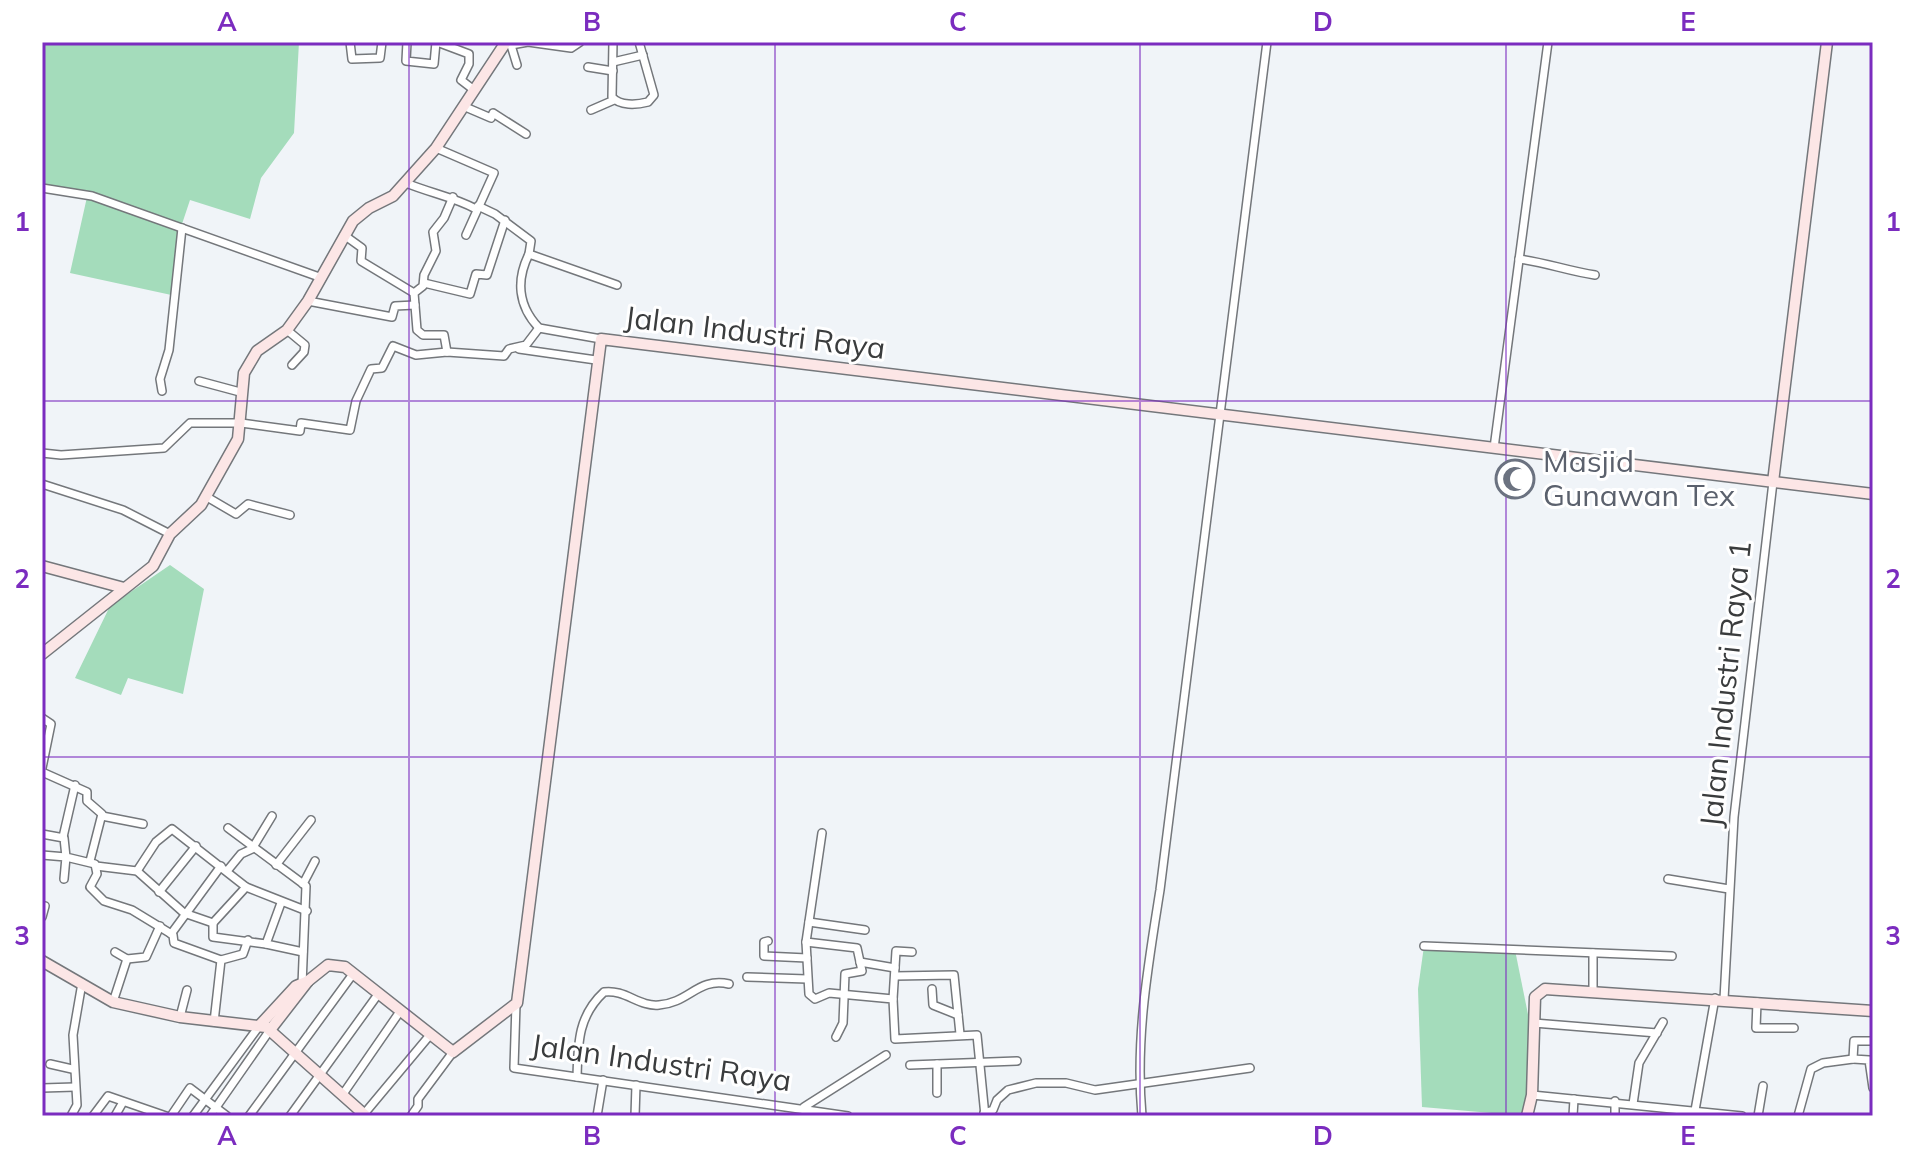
<svg xmlns="http://www.w3.org/2000/svg" width="1915" height="1158" font-family="Mulish,sans-serif">
<style>
.green{fill:#a4dcbb}
.lines{fill:none;stroke-linecap:round;stroke-linejoin:round}
.street-casing{stroke:#74777b;stroke-width:10}
.secondary-casing{stroke:#74777b;stroke-width:13}
.street{stroke:#fff;stroke-width:7}
.secondary{stroke:#fce6e6;stroke-width:10}
.grid{fill:none;stroke:#7b2cbf;stroke-width:2;stroke-opacity:0.55}
.labels{text-anchor:middle;stroke-width:6;stroke-linejoin:round;paint-order:stroke}
.street-label{font-size:30px;fill:#3a3c3d;stroke:#fff}
.worship-label{font-size:30px;fill:#5b616d;stroke:#fff;text-anchor:start}
.neatline{fill:none;stroke:#7b2cbf;stroke-width:3}
.grid-label{font-size:26px;text-anchor:middle;font-weight:bold;fill:#7b2cbf}
</style>
<rect width="100%" height="100%" fill="#f0f4f8"/>
<g class="green">
<polygon points="42,42 299,42 294,133 261,178 250,219 190,200 180,230 176,296 70,273 87,197 42,189"/>
<polygon points="170,565 204,589 183,694 128,678 121,695 75,678 110,606"/>
<polygon points="1424,946 1515,950 1534,1044 1526,1116 1422,1107 1418,989"/>
</g>
<g class="lines">
<g class="street-casing">
<g id="street">
<polyline points="350,42 352,59 380,58 382,42"/>
<polyline points="407,42 406,61 434,64 436,42"/>
<polyline points="437,42 469,54 469,64 461,80 474,90"/>
<polyline points="510,42 517,65"/>
<path d="M613,42L612,97C620,106 636,105 648,102L654,95L639,42"/>
<polyline points="511,45 528,42 571,48 580,42"/>
<polyline points="613,62 643,55"/>
<polyline points="588,67 613,71"/>
<polyline points="463,106 491,118 493,113 526,134"/>
<polyline points="591,110 614,100"/>
<polyline points="436,148 494,173 466,235"/>
<path d="M406,183C430,193 454,197 476,209"/>
<polyline points="42,188 92,196 322,278"/>
<polyline points="478,206 495,214 531,241 529,254"/>
<polyline points="344,235 362,248 361,261 414,293"/>
<path d="M1519,259C1544,262 1568,271 1595,275"/>
<polyline points="424,283 470,294 476,274 487,275 505,220"/>
<polyline points="308,301 392,317 395,306 415,305"/>
<polyline points="287,330 305,345 304,352 292,365"/>
<path d="M601,339L539,328C518,306 516,280 529,254L617,285"/>
<polyline points="519,349 596,360"/>
<polyline points="447,352 444,335 423,335 417,330 414,293 423,286 424,275 436,251 433,232 444,218 453,197"/>
<polyline points="199,381 240,392"/>
<polyline points="162,391 160,379 169,350 182,228"/>
<polyline points="1494,448 1548,42"/>
<polyline points="42,453 61,455 164,448 190,423 241,423 300,431 301,423 350,430 356,401 371,369 382,368 393,346 416,355 447,352 504,356 509,349 526,345 539,328"/>
<polyline points="42,484 123,510 170,534"/>
<polyline points="207,497 236,514 248,504 290,515"/>
<polyline points="42,718 51,724 42,768"/>
<polyline points="42,772 87,792 87,801 102,814 90,861"/>
<polyline points="102,816 143,824"/>
<polyline points="228,828 306,886 302,985"/>
<polyline points="822,833 806,942 809,994 815,999 829,993 893,999 895,1039 977,1035 985,1116"/>
<polyline points="42,834 64,838 66,857 95,864 97,874 90,887 104,901 132,910 173,935 174,943 221,960"/>
<polyline points="63,837 75,785"/>
<polyline points="42,855 66,857 64,879"/>
<polyline points="276,865 311,820"/>
<polyline points="96,866 137,871 184,913 213,923 246,887"/>
<polyline points="137,871 156,842 172,829 246,887 307,911"/>
<polyline points="227,871 241,854 252,849 272,816"/>
<polyline points="1668,879 1729,889"/>
<polyline points="303,884 315,861"/>
<polyline points="159,892 196,846"/>
<polyline points="281,903 266,944 303,952"/>
<polyline points="42,917 45,906"/>
<polyline points="809,922 865,930"/>
<polyline points="213,923 213,937 266,944"/>
<polyline points="171,934 221,866"/>
<polyline points="768,941 764,942 764,956 807,958"/>
<polyline points="806,942 857,948 862,971 845,974 843,1023 836,1037"/>
<polyline points="1424,946 1672,956"/>
<polyline points="1593,953 1593,991"/>
<polyline points="127,959 146,957 160,926"/>
<polyline points="860,962 895,968"/>
<polyline points="895,976 954,975 960,1034"/>
<polyline points="747,977 807,979"/>
<polyline points="932,989 933,1005 958,1015"/>
<polyline points="893,999 896,951 912,952"/>
<polyline points="1724,999 1734,817 1773,482"/>
<polyline points="113,1002 127,959 115,952"/>
<polyline points="1757,1002 1756,1028 1794,1028"/>
<polyline points="516,1004 514,1068 848,1116"/>
<polyline points="180,1017 187,990"/>
<polyline points="214,1022 221,960 243,954 248,940"/>
<polyline points="1534,1023 1657,1033"/>
<polyline points="1873,1041 1854,1041 1853,1059 1869,1060 1873,1088"/>
<polyline points="50,1064 72,1069"/>
<polyline points="910,1065 1017,1061"/>
<path d="M577,1077C578,1043 578,1016 604,992C625,989 639,1007 659,1005C689,1003 698,977 729,984"/>
<polyline points="42,1088 75,1087"/>
<polyline points="937,1093 937,1064"/>
<polyline points="343,1094 401,1010"/>
<polyline points="1532,1095 1742,1116"/>
<polyline points="1633,1104 1639,1063 1663,1022"/>
<polyline points="804,1107 886,1055"/>
<polyline points="984,1113 993,1110 997,1100 1008,1090 1036,1083 1066,1083 1095,1090 1250,1068"/>
<polyline points="364,1114 430,1035"/>
<polyline points="71,1116 77,1105 73,1035 82,983"/>
<polyline points="93,1116 108,1096 166,1116"/>
<polyline points="115,1116 123,1102"/>
<polyline points="171,1116 190,1088 227,1116"/>
<polyline points="193,1116 260,1025"/>
<polyline points="210,1116 270,1030"/>
<polyline points="249,1116 353,974"/>
<polyline points="290,1116 379,993"/>
<polyline points="411,1116 418,1106 418,1099 453,1052"/>
<polyline points="597,1116 603,1080"/>
<polyline points="635,1116 636,1085"/>
<path d="M1142,1116C1135,1039 1148,966 1160,890L1267,42"/>
<polyline points="1573,1116 1574,1099"/>
<polyline points="1615,1116 1615,1101"/>
<polyline points="1694,1116 1715,998"/>
<polyline points="1758,1116 1763,1086"/>
<polyline points="1798,1116 1811,1069 1823,1063 1853,1059"/>
</g>
</g>
<g class="secondary-casing">
<g id="secondary">
<polyline points="1773,482 1827,42"/>
<polyline points="42,566 124,588"/>
<polyline points="42,654 153,566 170,534 201,505 238,439 244,373 257,351 287,330 308,301 353,221 369,208 393,196 436,148 506,42"/>
<polyline points="42,961 113,1002 180,1017 266,1027 366,1116"/>
<polyline points="260,1025 296,986 308,981"/>
<polyline points="270,1030 308,981 328,965 345,967 453,1052 517,1003 601,339 1873,494"/>
<polyline points="1527,1116 1532,1095 1535,997 1545,989 1873,1011"/>
</g>
</g>
<use href="#street" class="street"/>
<use href="#secondary" class="secondary"/>
</g>
<path class="grid" d="M409,42V1116M775,42V1116M1140,42V1116M1506,42V1116M42,401H1873M42,757H1873"/>
<defs>
<g id="mosque-ring" transform="scale(2)"><circle r="9.5" fill="#fff" stroke="#6b7280" stroke-width="1.5"/><path d="M3.5-4.9A6 6 0 1 0 3.5 4.9A5 5 0 1 1 3.5-4.9Z" fill="#6b7280"/></g>
</defs>
<g fill-rule="evenodd">
<use href="#mosque-ring" x="1515" y="479"/>
</g>
<g class="labels">
<g class="street-label">
<text transform="translate(755 333) rotate(7)" y="10">Jalan Industri Raya</text>
<text transform="translate(1726 684) rotate(-84)" y="10">Jalan Industri Raya 1</text>
<text transform="translate(661 1063) rotate(8)" y="10">Jalan Industri Raya</text>
</g>
<g class="worship-label">
<text x="1543" y="472">Masjid<tspan x="1543" dy="34">Gunawan Tex</tspan></text>
</g>
</g>
<rect width="1915" height="1158" fill="none" stroke="#ffffff" stroke-width="88"/>
<rect x="44" y="44" width="1827" height="1070" class="neatline"/>
<g class="grid-label">
<text x="227" y="31">A</text>
<text x="592" y="31">B</text>
<text x="958" y="31">C</text>
<text x="1323" y="31">D</text>
<text x="1688" y="31">E</text>
<text x="22" y="231">1</text>
<text x="1893" y="231">1</text>
<text x="22" y="588">2</text>
<text x="1893" y="588">2</text>
<text x="22" y="945">3</text>
<text x="1893" y="945">3</text>
<text x="227" y="1145">A</text>
<text x="592" y="1145">B</text>
<text x="958" y="1145">C</text>
<text x="1323" y="1145">D</text>
<text x="1688" y="1145">E</text>
</g>
</svg>
